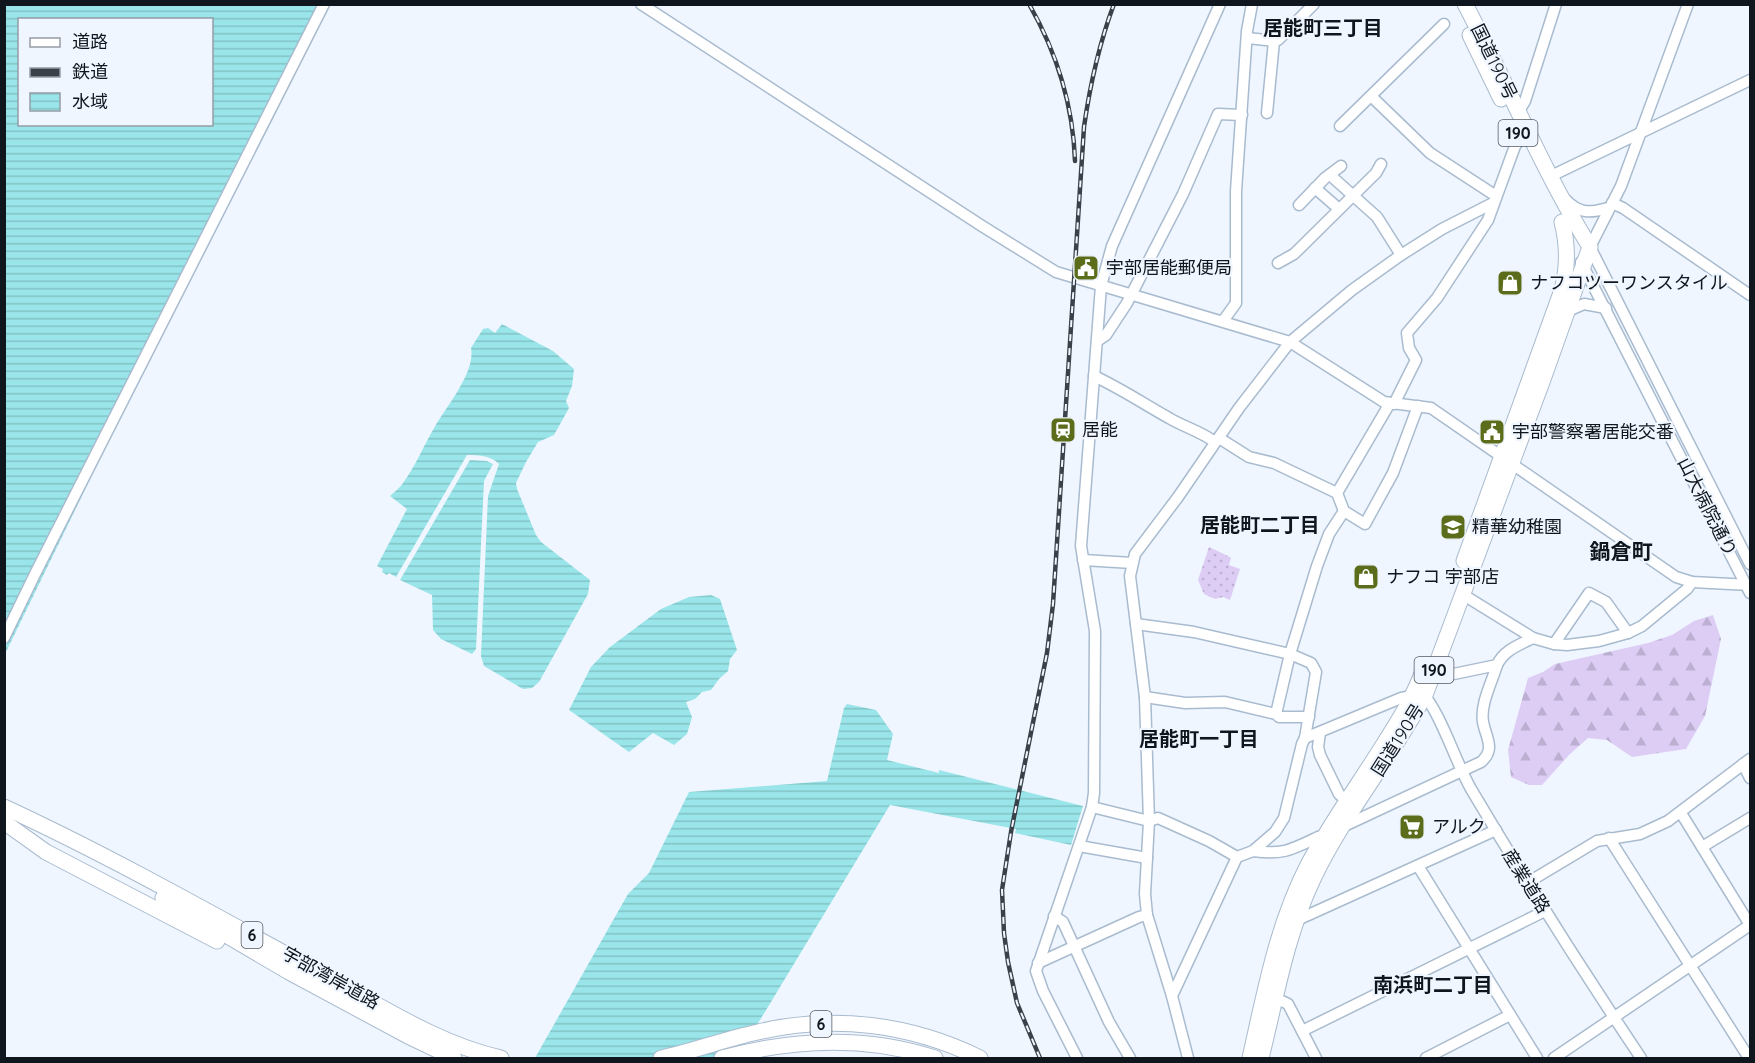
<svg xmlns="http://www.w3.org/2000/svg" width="1755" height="1063" font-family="Quicksand,'Noto Sans JP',sans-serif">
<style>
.forest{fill:url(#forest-firs)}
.park{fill:url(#park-dots)}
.water{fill:url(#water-rules);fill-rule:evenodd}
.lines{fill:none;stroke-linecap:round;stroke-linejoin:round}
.minor-casing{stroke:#a9bbcf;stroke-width:13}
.highway-casing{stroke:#a9bbcf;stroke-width:17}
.minor{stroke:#fff;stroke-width:10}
.highway{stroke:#fff;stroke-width:15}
.rail-casing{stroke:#3a4148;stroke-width:4.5}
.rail{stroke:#eff6ff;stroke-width:2;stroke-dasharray:7;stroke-linecap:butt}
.labels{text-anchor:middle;stroke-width:4.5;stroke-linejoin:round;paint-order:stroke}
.shield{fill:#eff6ff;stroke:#525961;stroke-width:1.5}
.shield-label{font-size:16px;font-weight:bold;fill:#0f161d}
.street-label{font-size:18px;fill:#0f161d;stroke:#eff6ff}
.poi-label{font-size:18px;fill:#0f161d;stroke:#eff6ff;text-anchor:start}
.neighbourhood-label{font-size:20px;font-weight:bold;fill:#0f161d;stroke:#eff6ff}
.quarter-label{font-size:21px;font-weight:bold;fill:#0f161d;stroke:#eff6ff}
</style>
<defs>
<pattern id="forest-firs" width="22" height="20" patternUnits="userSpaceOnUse" patternTransform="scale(1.5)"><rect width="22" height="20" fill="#ddcdf5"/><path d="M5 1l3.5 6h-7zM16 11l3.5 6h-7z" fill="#bcafd2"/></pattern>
<pattern id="park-dots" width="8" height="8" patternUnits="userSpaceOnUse" patternTransform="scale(1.5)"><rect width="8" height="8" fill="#ddcdf5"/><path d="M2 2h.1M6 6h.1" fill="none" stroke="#bcafd2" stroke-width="1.8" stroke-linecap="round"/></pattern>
<pattern id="water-rules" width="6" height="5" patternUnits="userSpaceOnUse" patternTransform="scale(1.5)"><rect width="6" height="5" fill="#99e5e9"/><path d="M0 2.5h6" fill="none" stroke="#83c4c7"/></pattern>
</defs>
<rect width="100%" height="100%" fill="#eff6ff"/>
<polygon class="forest" points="1713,615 1721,639 1705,716 1686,749 1632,757 1607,740 1588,738 1569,755 1542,785 1529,785 1511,777 1508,750 1528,678 1543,672 1555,664 1648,643 1672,635 1694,621"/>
<polygon class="park" points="1209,547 1228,556 1231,558 1229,565 1240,569 1230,600 1223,597 1215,599 1204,594 1198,580"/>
<g class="water">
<path d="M5,5H321L5,654ZM20,20H212V124H20Z"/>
<path d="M502,324L553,351L574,369L572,386L566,401L569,408L554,435L538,442L526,462L516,483L517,489L536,535L541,542L590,580L588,594L539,682L532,688L523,689L484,666L481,656L488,496L499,464C490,455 478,455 467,455L396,577L389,573L387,575L382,572L383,569L377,566L407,509L390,496C394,492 400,488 403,483C415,467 423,447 433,430C444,409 476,373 471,348L483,329L488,328L495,333Z"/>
<polygon points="470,460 487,461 493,464 484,481 476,649 472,654 441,639 433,630 432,595 400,580"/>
<polygon points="711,595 720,599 737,650 730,659 728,671 719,679 711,690 702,692 695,699 686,702 692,717 687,734 674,745 653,733 629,752 569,710 591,667 610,647 661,609 689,597"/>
<polygon points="847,704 876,710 893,734 887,760 939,773 939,770 1083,806 1071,845 1015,833 1016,829 890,805 737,1058 535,1058 628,894 649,873 689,792 827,781 844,708"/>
</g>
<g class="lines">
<g class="minor-casing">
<g id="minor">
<polyline points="641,4 982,226 1056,272 1290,342 1384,402 1431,408 1676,577 1692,582 1750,585"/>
<polyline points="1688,4 1621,186 1590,247 1750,564"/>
<polyline points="1248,38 1274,41 1278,40 1314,4"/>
<polyline points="1372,97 1430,153 1496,196"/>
<polyline points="1267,113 1274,41"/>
<polyline points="1518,113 1525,101 1556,4"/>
<polyline points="1340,126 1444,24"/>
<polyline points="1330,175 1377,217 1401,255"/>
<polyline points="1549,177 1750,80"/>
<polyline points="1315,188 1339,209"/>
<path d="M1566,200C1579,214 1591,213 1608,208"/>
<polyline points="1612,203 1623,208 1750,295"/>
<polyline points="1299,205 1325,178 1341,166"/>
<polyline points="1581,262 1750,593"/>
<polyline points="1278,263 1294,254 1376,173 1381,164"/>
<polyline points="1568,311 1584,304 1606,308"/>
<polyline points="1223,321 1236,303 1236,191 1247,31 1252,4"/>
<polyline points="1097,341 1106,335 1127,303 1183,194 1218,114 1242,115"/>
<path d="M1094,376C1120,388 1144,404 1169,418C1184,427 1200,431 1215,442"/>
<polyline points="1394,404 1416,360 1409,348 1407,333 1437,298 1488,220 1515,146 1520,139"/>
<polyline points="1219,438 1249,457 1274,463 1337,493 1344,511 1365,524 1393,473 1418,406"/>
<polyline points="1337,493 1390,403"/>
<polyline points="1083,560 1132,563"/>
<polyline points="1462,594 1533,638 1554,644 1567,645 1599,641 1628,633 1642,626 1687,589 1692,582"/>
<polyline points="1136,624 1194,632 1233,641 1290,654 1311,663 1316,672 1305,738 1302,744 1284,818 1275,832 1253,851 1237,857 1172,996"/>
<polyline points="4,638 35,574 324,4"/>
<polyline points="1554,644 1589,593 1606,602 1628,633"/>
<polyline points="1433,674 1444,676 1497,665"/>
<path d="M1421,691C1441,713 1455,761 1471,789C1525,880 1582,970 1641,1058"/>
<polyline points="1145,697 1185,703 1225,702 1276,714 1279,717 1309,717"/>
<polyline points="1276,714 1290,654 1317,566 1329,534 1344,511"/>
<polyline points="1320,733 1318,747 1320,755 1339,794 1347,801"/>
<polyline points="1305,738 1401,698 1413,696"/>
<polyline points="1743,764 1750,778"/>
<polyline points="1092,807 1149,821 1158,818 1209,841 1237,857"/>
<polyline points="1681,813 1750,925"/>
<path d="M1342,827L1481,762C1496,749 1486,738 1483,722C1480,704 1492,682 1497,665C1504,650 1519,645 1533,638"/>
<polyline points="1609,838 1749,1058"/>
<polyline points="1079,846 1147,858"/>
<polyline points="1702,847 1750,818"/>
<path d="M1253,851C1283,855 1291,850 1318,837L1324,836"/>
<polyline points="1418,866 1537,1058"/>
<polyline points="1527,883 1597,841 1640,834 1668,821 1750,759"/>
<polyline points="1054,916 1063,922 1109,1022 1130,1058"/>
<polyline points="1295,921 1496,830"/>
<polyline points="1038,963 1139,917 1147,915"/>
<polyline points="1271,996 1288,1004 1316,1058"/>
<polyline points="1302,1031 1545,911"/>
<polyline points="1077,1058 1043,991 1036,971 1092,807 1094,793 1095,631 1081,546 1101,286 1112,246 1220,4"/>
<polyline points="1188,1058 1172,996 1147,915 1145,894 1149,821 1145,697 1130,576 1135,554 1178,497 1239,408 1290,342 1352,290 1401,255 1442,229 1493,203"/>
<polyline points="1426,1058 1510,1015"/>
<polyline points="1554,1058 1750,925"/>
</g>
</g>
<g class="highway-casing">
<g id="highway">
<polyline points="1470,35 1501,99"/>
<path d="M1464,561L1562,290C1568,267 1568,245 1562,222"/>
<path d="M4,807C112,857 216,916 320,973C378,1004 437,1044 501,1058"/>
<polyline points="4,822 46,852 217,941"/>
<polyline points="163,898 289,972 408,1036 454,1058"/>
<path d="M661,1058C694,1051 725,1039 758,1032C833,1014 911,1024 980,1058"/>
<path d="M722,1058C792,1039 865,1035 935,1058"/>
<path d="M1250,1058C1265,992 1277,924 1309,863C1331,823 1358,785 1382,747C1398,722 1413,698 1423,671"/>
<path d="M1261,1058C1276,998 1286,936 1313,879C1344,814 1391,758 1425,695L1542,382L1590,247C1542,170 1508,85 1465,4"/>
</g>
</g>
<use href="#minor" class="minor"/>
<use href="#highway" class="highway"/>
<g class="rail-casing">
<g id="rail">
<path d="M1029,4C1057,53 1073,104 1075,161"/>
<path d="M1040,1058L1017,1003L1008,962L1004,933L1002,890L1011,832L1047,653L1053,604L1084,127C1090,85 1099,44 1114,4"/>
</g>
</g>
<use href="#rail" class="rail"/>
</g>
<defs>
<g id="civic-square" transform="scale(1.35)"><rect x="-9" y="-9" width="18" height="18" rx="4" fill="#5b6d1a" stroke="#eff6ff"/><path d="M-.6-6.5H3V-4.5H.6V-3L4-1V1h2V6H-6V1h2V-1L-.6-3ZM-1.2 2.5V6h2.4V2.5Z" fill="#fff"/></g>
<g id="shop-square" transform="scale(1.35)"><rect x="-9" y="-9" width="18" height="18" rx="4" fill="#5b6d1a" stroke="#eff6ff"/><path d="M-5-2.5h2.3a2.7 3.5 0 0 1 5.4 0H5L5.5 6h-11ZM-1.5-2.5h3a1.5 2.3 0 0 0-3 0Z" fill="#fff"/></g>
<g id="station-square" transform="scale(1.35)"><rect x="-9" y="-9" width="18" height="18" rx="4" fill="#5b6d1a" stroke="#eff6ff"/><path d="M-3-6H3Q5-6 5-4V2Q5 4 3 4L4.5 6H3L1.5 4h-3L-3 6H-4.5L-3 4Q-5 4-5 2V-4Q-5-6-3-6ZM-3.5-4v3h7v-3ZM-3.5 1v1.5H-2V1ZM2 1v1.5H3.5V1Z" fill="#fff"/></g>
<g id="school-square" transform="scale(1.35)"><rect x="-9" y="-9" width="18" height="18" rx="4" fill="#5b6d1a" stroke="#eff6ff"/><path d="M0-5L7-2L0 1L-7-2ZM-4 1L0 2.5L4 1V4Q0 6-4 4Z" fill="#fff"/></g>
<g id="supermarket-square" transform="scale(1.35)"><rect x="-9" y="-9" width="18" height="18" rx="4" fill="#5b6d1a" stroke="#eff6ff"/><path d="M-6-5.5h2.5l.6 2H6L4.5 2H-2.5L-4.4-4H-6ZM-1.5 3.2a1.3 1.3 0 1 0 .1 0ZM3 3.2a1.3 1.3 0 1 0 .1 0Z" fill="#fff"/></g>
</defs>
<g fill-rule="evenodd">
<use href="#civic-square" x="1086" y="268"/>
<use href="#shop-square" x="1510" y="283"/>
<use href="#station-square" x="1063" y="430"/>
<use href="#civic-square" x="1492" y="432"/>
<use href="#school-square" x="1453" y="527"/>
<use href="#shop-square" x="1366" y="577"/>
<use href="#supermarket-square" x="1412" y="827"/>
</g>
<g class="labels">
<g class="shield">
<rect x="1498.5" y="120" width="39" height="26" rx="4.5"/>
<rect x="1414.5" y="657" width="39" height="26" rx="4.5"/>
<rect x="241.5" y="922" width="21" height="26" rx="4.5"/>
<rect x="810.5" y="1011" width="21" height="26" rx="4.5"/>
</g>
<g class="shield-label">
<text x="1518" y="139">190</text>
<text x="1434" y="676">190</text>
<text x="252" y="941">6</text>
<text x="821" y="1030">6</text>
</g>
<g class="street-label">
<text transform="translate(1494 62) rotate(64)" y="6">国道190号</text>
<text transform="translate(1707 507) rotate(63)" y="6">山大病院通り</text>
<text transform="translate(1398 740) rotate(-58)" y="6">国道190号</text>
<text transform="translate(1526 881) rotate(58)" y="6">産業道路</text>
<text transform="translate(331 978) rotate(29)" y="6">宇部湾岸道路</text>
</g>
<g class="poi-label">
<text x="1106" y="274">宇部居能郵便局</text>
<text x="1530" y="289">ナフコツーワンスタイル</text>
<text x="1082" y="436">居能</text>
<text x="1512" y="438">宇部警察署居能交番</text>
<text x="1472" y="533">精華幼稚園</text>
<text x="1386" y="583">ナフコ 宇部店</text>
<text x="1432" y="833">アルク</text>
</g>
<g class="neighbourhood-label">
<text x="1323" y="35">居能町三丁目</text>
<text x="1260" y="532">居能町二丁目</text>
<text x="1199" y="746">居能町一丁目</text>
<text x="1433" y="992">南浜町二丁目</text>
</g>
<g class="quarter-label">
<text x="1621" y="559">鍋倉町</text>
</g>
</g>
<rect width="1755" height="1063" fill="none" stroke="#0f161d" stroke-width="12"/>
<rect x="18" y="18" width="195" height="108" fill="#eff6ff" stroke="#959ca5" stroke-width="1.5"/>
<rect x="30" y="38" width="30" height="9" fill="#ffffff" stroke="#959ca5" stroke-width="1.5"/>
<text x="72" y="48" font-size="18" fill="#0f161d">道路</text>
<rect x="30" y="68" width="30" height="9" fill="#3a4148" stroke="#959ca5" stroke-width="1.5"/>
<text x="72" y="78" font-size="18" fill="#0f161d">鉄道</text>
<rect x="30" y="93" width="30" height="18" fill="url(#water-rules)" stroke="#959ca5" stroke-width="1.5"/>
<text x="72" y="108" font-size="18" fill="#0f161d">水域</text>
</svg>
